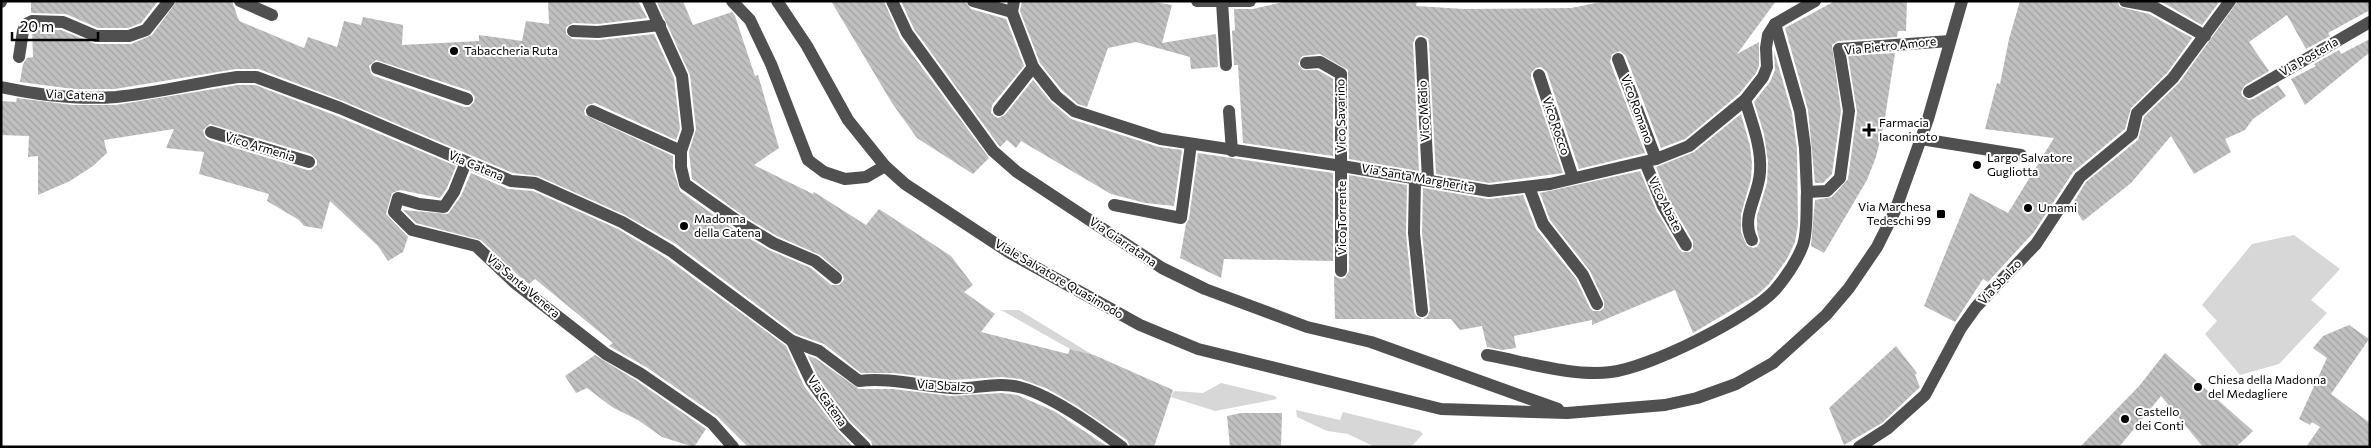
<svg xmlns="http://www.w3.org/2000/svg" width="2371" height="448" font-family="Commissioner,sans-serif">
<style>
.garden{fill:#d7d7d7}
.building{fill:url(#building-back-hatch);fill-rule:evenodd}
.lines{fill:none;stroke-linecap:round;stroke-linejoin:round}
.minor{stroke:#505050;stroke-width:12}
.poi-dot{fill:#000;stroke:#fff;stroke-width:2}
.labels{text-anchor:middle;stroke-width:4;stroke-linejoin:round;paint-order:stroke}
.street-label{font-size:12px;fill:#000;stroke:#fff}
.poi-label{font-size:12px;fill:#000;stroke:#fff;text-anchor:start}
</style>
<defs>
<pattern id="building-back-hatch" width="6" height="6" patternUnits="userSpaceOnUse" patternTransform="scale(1.25)"><rect width="6" height="6" fill="#c0c0c0"/><path d="M-1 5l2 2M0 0l6 6M5-1l2 2" fill="none" stroke="#a3a3a3"/></pattern>
</defs>
<rect width="100%" height="100%" fill="#fff"/>
<g class="garden">
<polygon points="2294,235 2340,269 2311,300 2327,313 2279,364 2240,375 2205,334 2217,321 2202,305 2252,244"/>
<polygon points="1001,310 1019,310 1093,355 1070,349"/>
<polygon points="1221,383 1275,396 1277,399 1215,411 1171,397 1174,391 1203,393"/>
<polygon points="1296,410 1340,420 1343,412 1420,431 1423,434 1411,447 1375,447 1348,434 1327,431 1297,417"/>
</g>
<g class="building">
<polygon points="31,1 158,1 141,23 128,28 98,28 66,14 31,13"/>
<path d="M177,1H232L239,21L304,48L308,37L337,47L344,21L361,25L363,17L403,25L402,45L479,41V35L522,41L526,21L549,24L548,1H638L647,18L598,24L573,23L566,27V34L572,39L598,40L654,34L674,78L680,129L676,140L595,103L587,105L584,111L585,115L673,156V169L680,191L735,230L769,250L811,268L831,285H839L844,280L843,275L820,255L777,236L744,216L692,179L689,152L696,129L690,75L657,2L683,1L693,25L732,12L735,16L755,76L758,75L779,148L754,165L813,194L814,192L866,225L879,209L951,256L973,285L964,292L995,314L981,332L1068,354L1070,349L1094,355L1173,390L1154,447H1130L1127,440L1077,406L1048,389L1021,379L1002,377L951,380L894,373H861L824,344L796,334L676,244L625,215L538,176L513,173L343,101L259,69H236L115,89H73L20,82L23,64L27,58L33,57L32,30H61L96,44H131L152,35ZM376,60L470,91L475,97L474,102L469,107H464L374,76L371,73L369,66Z"/>
<polygon points="831,1 884,1 900,38 989,158 973,174 917,138 892,103"/>
<polygon points="901,1 965,1 971,9 1006,19 1024,66 992,105 991,113 994,116 998,118 1005,115 1033,80 1051,102 1071,119 1159,147 1182,150 1174,206 1145,203 1111,194 1021,141 1016,148 1007,140 1000,147 914,29"/>
<polygon points="1022,1 1147,1 1172,5 1162,43 1216,34 1218,67 1191,69 1190,57 1136,42 1108,48 1087,107 1078,104 1062,90 1040,63 1020,11"/>
<polygon points="1287,1 1417,1 1416,6 1464,9 1571,8 1606,1 1776,1 1737,54 1759,42 1759,66 1756,73 1739,94 1685,139 1661,148 1626,56 1620,51 1612,54 1610,62 1645,153 1579,169 1547,72 1541,67 1536,68 1531,73 1531,78 1563,173 1489,183 1436,174 1429,43 1428,38 1421,35 1416,36 1413,43 1419,171 1349,159 1348,70 1320,54 1302,56 1298,64 1303,70 1318,70 1333,79 1333,156 1243,143 1238,65 1234,65 1232,31 1235,30 1234,9 1253,9"/>
<polygon points="1835,1 1907,1 1906,31 1898,31 1897,37 1838,41 1832,45 1841,111 1832,174 1823,183 1815,183 1808,110 1785,28"/>
<polygon points="2020,1 2117,1 2120,7 2149,14 2192,38 2167,73 2131,108 2125,129 2073,172 2034,232 1988,282 1983,279 1955,322 1924,306 1970,193 2008,213 2054,138 1985,129 1997,83 2000,84 2009,39"/>
<polygon points="2160,1 2220,1 2202,25"/>
<polygon points="2238,1 2370,1 2370,10 2328,33 2330,36 2306,49 2287,15 2249,42 2269,71 2245,85 2241,92 2242,96 2249,100 2253,99 2278,85 2286,96 2253,119 2245,130 2225,139 2231,152 2194,174 2171,136 2131,183 2083,221 2072,205 2086,182 2138,140 2144,117 2179,83"/>
<polygon points="2370,39 2370,52 2305,105 2291,79 2316,66 2314,64 2339,50 2341,54"/>
<polygon points="1774,51 1792,113 1797,149 1798,225 1795,242 1787,259 1769,284 1757,295 1693,333 1675,290 1592,325 1592,320 1514,336 1516,348 1502,350 1487,347 1482,326 1460,330 1451,319 1423,319 1427,317 1430,310 1422,233 1423,188 1488,199 1523,195 1536,229 1576,279 1590,308 1593,311 1600,311 1604,308 1604,301 1590,271 1550,220 1540,193 1640,171 1656,210 1679,249 1682,252 1690,252 1693,249 1693,241 1670,202 1656,167 1694,152 1741,114 1750,146 1752,163 1751,179 1741,214 1741,232 1747,246 1754,248 1758,246 1760,241 1757,230 1757,216 1767,183 1768,162 1764,134 1754,102 1770,82 1775,70"/>
<polygon points="1895,53 1884,124 1876,157 1867,180 1824,253 1811,246 1815,200 1832,197 1848,179 1857,112 1848,56"/>
<path d="M238,85H255L337,116L456,166L447,188L440,198L400,190L392,193L386,214L408,237L403,252L388,261L378,246L330,201L322,229L304,226L299,220L267,201L269,194L199,174L204,152L166,148L174,129L104,140L107,153L93,166L70,181L38,195V156L28,157L29,136L1,135V101L16,102L17,98L72,105H116ZM210,124L311,154L317,160V165L311,170H307L209,140L205,137L203,130Z"/>
<polygon points="1198,153 1333,173 1333,261 1224,259 1221,278 1180,258 1186,224 1189,219"/>
<polygon points="471,173 508,189 533,191 618,229 666,258 786,346 804,386 838,431 853,447 748,447 717,416 646,367 611,347 609,346 613,343 535,279 529,284 520,277 481,240 416,223 403,210 448,214 461,196"/>
<polygon points="1349,175 1407,185 1406,234 1414,312 1416,316 1422,319 1335,319 1334,276 1341,279 1345,278 1349,271"/>
<polygon points="2349,325 2369,339 2331,394 2370,423 2370,447 2306,447 2320,427 2312,422 2310,425 2299,419 2327,358 2313,348 2323,336"/>
<polygon points="1896,346 1917,373 1915,375 1920,387 1882,423 1844,445 1829,408"/>
<polygon points="2165,353 2253,431 2236,447 2203,447 2161,396 2119,447 2080,447 2140,385"/>
<polygon points="595,355 637,381 706,429 694,447 662,437 638,420 612,407 587,388 576,393 565,376"/>
<polygon points="808,356 815,358 859,389 893,389 951,396 1002,393 1017,395 1054,411 1108,447 873,447 871,441 850,421 818,377"/>
<polygon points="1241,413 1282,413 1281,447 1230,447 1227,416"/>
</g>
<g class="lines">
<g class="minor">
<polyline points="240,1 272,15"/>
<polyline points="732,1 750,20 771,64 808,160 824,172 845,179 866,177 885,166"/>
<polyline points="777,1 807,46 848,120 885,166 905,184 1010,253 1140,325 1198,349 1441,409 1567,413 1665,405 1697,398 1736,384 1773,363 1826,315 1849,288 1877,247 1895,211 1928,119 1962,1"/>
<polyline points="892,1 907,33 993,151 1017,172 1162,268 1205,289 1307,327 1371,342 1558,409"/>
<polyline points="973,1 1012,12"/>
<polyline points="1014,1 1012,12 1033,67 1056,96 1074,111 1161,139 1342,166 1489,191 1550,184 1656,159 1689,146 1745,100 1763,77 1767,67 1766,48 1768,35 1775,24 1815,1"/>
<polyline points="1197,1 1250,1"/>
<polyline points="2125,1 2152,6 2205,36"/>
<polyline points="1,2 1,1"/>
<polyline points="1222,2 1226,65"/>
<polyline points="1775,24 1800,111 1805,148 1807,192 1827,191 1840,178 1849,111 1839,49 1950,41"/>
<polyline points="573,31 598,32 660,25"/>
<polyline points="1421,43 1428,179"/>
<polyline points="19,57 23,31 26,24 32,21 63,22 96,36 129,36 146,30 169,1"/>
<polyline points="1618,59 1656,159"/>
<polyline points="1306,63 1320,62 1341,74 1341,271"/>
<polyline points="377,68 467,99"/>
<polyline points="1539,75 1573,178"/>
<path d="M1,87C39,95 77,100 116,97C156,93 197,83 237,77H256L340,108L511,181L535,183L622,222L671,251L792,341L811,381L844,426L865,447"/>
<polyline points="2249,92 2370,22"/>
<path d="M1745,100C1752,123 1762,148 1760,172C1759,196 1740,217 1752,240"/>
<polyline points="999,110 1033,67"/>
<polyline points="592,111 681,151 688,130 682,76 648,1"/>
<polyline points="1229,111 1232,151"/>
<polyline points="211,132 309,162"/>
<polyline points="1921,139 2021,155"/>
<polyline points="681,151 681,167 685,184 740,223 773,243 815,261 836,278"/>
<polyline points="466,162 454,192 444,207 419,204 398,198 394,212 412,230 476,246 515,283 606,354 641,374 712,423 733,447"/>
<polyline points="1645,162 1663,206 1686,245"/>
<polyline points="1415,178 1414,233 1422,311"/>
<polyline points="1529,187 1543,224 1583,275 1597,304"/>
<polyline points="1114,205 1181,218 1191,144"/>
<path d="M792,341L819,351L859,381C890,377 919,386 951,388C973,390 997,381 1019,387C1049,394 1097,428 1122,447"/>
<path d="M1487,355C1526,362 1573,377 1611,372C1649,368 1749,318 1775,290C1786,277 1797,261 1803,245C1808,229 1806,209 1807,192"/>
<polyline points="1859,447 1887,429 1925,395 1961,328 1976,307 2036,244 2080,177 2132,134 2137,113 2173,78 2230,1"/>
</g>
</g>
<g class="poi-dot">
<circle cx="454" cy="51" r="5"/>
<path d="M1866.5 122.5h5v5h5v5h-5v5h-5v-5h-5v-5h5z"/>
<circle cx="1977" cy="165" r="5"/>
<circle cx="2028" cy="208" r="5"/>
<rect x="1936" y="209" width="10" height="10" rx="2.5"/>
<circle cx="684" cy="226" r="5"/>
<circle cx="2198" cy="387" r="5"/>
<circle cx="2125" cy="419" r="5"/>
</g>
<g class="labels">
<g class="street-label">
<text transform="translate(1890 46) rotate(-6)" y="4">Via Pietro Amore</text>
<text transform="translate(2309 57) rotate(-30)" y="4">Via Posterla</text>
<text transform="translate(75 95) rotate(2)" y="4">Via Catena</text>
<text transform="translate(1637 109) rotate(70)" y="4">Vico Romano</text>
<text transform="translate(1424 111) rotate(-93)" y="4">Vico Medio</text>
<text transform="translate(1341 116) rotate(-91)" y="4">Vico Savarino</text>
<text transform="translate(1556 126) rotate(71)" y="4">Vico Rocco</text>
<text transform="translate(260 147) rotate(17)" y="4">Vico Armenia</text>
<text transform="translate(476 166) rotate(23)" y="4">Via Catena</text>
<text transform="translate(1418 178) rotate(10)" y="4">Via Santa Margherita</text>
<text transform="translate(1665 204) rotate(63)" y="4">Vico Abate</text>
<text transform="translate(1342 218) rotate(-90)" y="4">Vico Torrente</text>
<text transform="translate(1123 242) rotate(34)" y="4">Via Giarratana</text>
<text transform="translate(1059 279) rotate(30)" y="4">Viale Salvatore Quasimodo</text>
<text transform="translate(2000 282) rotate(-47)" y="4">Via Sbalzo</text>
<text transform="translate(523 286) rotate(40)" y="4">Via Santa Venera</text>
<text transform="translate(945 386) rotate(4)" y="4">Via Sbalzo</text>
<text transform="translate(827 401) rotate(55)" y="4">Via Catena</text>
</g>
<g class="poi-label">
<text x="464" y="55">Tabaccheria Ruta</text>
<text x="1879" y="127">Farmacia<tspan x="1879" dy="14">Iaconinoto</tspan></text>
<text x="1987" y="162">Largo Salvatore<tspan x="1987" dy="14">Gugliotta</tspan></text>
<text x="1931" y="211" text-anchor="end">Via Marchesa<tspan x="1931" dy="14">Tedeschi 99</tspan></text>
<text x="2038" y="212">Umami</text>
<text x="694" y="223">Madonna<tspan x="694" dy="14">della Catena</tspan></text>
<text x="2208" y="384">Chiesa della Madonna<tspan x="2208" dy="14">del Medagliere</tspan></text>
<text x="2135" y="416">Castello<tspan x="2135" dy="14">dei Conti</tspan></text>
</g>
</g>
<rect width="2371" height="448" fill="none" stroke="#000000" stroke-width="5"/>
<path d="M12 32v8h86v-8" fill="none" stroke="#000000" stroke-width="2.5"/>
<text x="20" y="32" font-size="15" fill="#000000" stroke="#ffffff" stroke-width="4" paint-order="stroke">20 m</text>
</svg>
